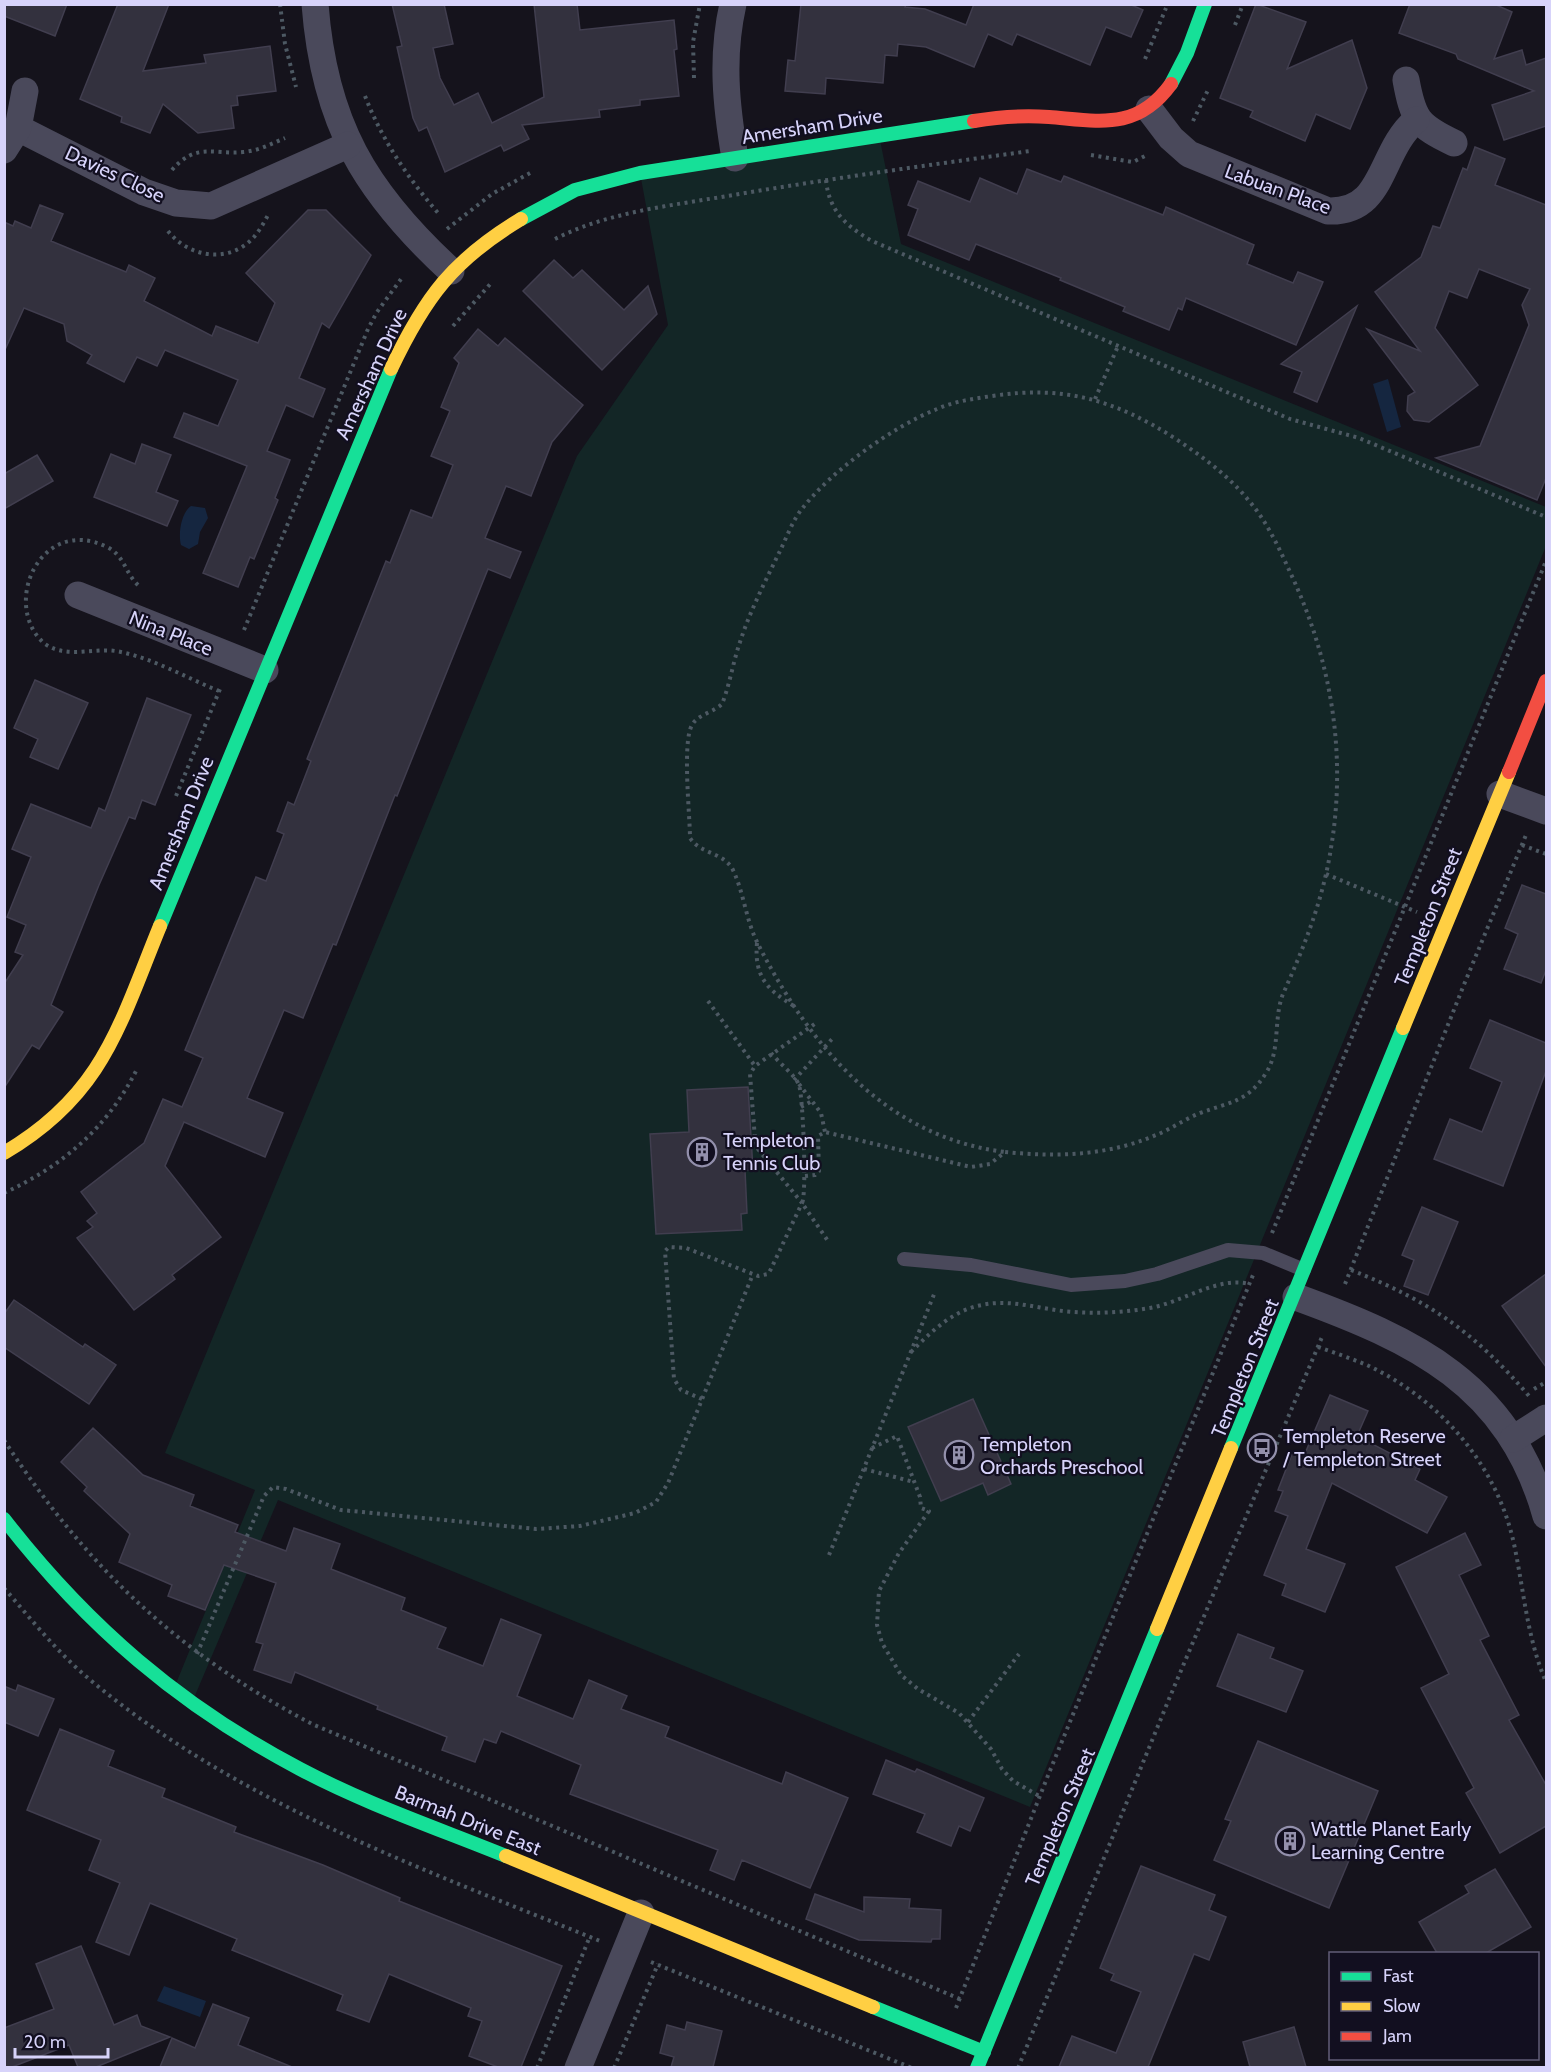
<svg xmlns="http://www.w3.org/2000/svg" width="1551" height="2072" font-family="Cabin,sans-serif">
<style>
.green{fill:#132626}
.water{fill:#152640}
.building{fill:#33313e;stroke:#413e4f;stroke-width:1.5}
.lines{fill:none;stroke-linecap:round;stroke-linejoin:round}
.path{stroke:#4d5963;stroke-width:4;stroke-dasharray:3 4.5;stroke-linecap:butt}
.lane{stroke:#4a495b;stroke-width:14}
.street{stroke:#4a495b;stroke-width:27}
.fast{stroke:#16e098;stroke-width:14}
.slow{stroke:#ffcf43;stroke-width:14}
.jam{stroke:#f24e42;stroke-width:14}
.labels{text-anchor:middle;stroke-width:4.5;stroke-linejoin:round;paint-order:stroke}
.street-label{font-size:20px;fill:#d7d3fa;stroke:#120f20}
.poi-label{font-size:20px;fill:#d7d3fa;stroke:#120f20;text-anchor:start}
</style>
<rect width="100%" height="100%" fill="#15131c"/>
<polygon class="green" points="879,135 901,244 1546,507 1546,546 1030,1807 278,1500 191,1705 173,1691 255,1490 165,1453 577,456 668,325 640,173"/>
<g class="water">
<polygon points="1388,379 1401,427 1387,432 1373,384"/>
<path d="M191,506L205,508L208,518L200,532L198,544L189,549L181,545C178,534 181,513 191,506Z"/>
<polygon points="164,1986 206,2001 200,2017 157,2001"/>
</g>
<g class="building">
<polygon points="4,4 67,4 55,36 4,16"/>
<polygon points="118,4 169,4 143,71 206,63 204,55 270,46 276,91 237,96 238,105 231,106 234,128 198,133 163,104 150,133 121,122 122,117 80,99"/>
<polygon points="392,4 444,4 453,44 433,48 440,78 454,105 478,93 492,123 544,97 534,4 577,4 580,30 674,20 677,49 674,50 679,96 640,100 640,105 599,110 600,117 522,125 529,139 504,151 501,145 445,172 427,127 419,131 413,118 397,47 402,46"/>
<polygon points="801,4 906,4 905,7 925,9 966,25 974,4 1129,4 1143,10 1131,37 1106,27 1090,65 1017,34 1012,45 988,34 974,67 926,47 898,44 897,56 885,55 883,83 826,78 825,94 785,91 788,60 795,61"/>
<polygon points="1256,4 1306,22 1287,69 1352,40 1367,88 1350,129 1316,114 1305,141 1250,117 1253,111 1220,98"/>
<polygon points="1410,4 1494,4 1512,12 1494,59 1522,50 1526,65 1546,58 1546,126 1504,140 1492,105 1534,91 1458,59 1456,54 1399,33"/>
<polygon points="1475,147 1505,159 1495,185 1546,205 1546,478 1537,500 1436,458 1480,446 1529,325 1522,305 1530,289 1479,269 1467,298 1449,291 1435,328 1478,385 1429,422 1414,420 1407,411 1408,396 1415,392 1367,329 1420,351 1375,292 1421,257 1433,226 1440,228 1463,168 1467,170"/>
<polygon points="1027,169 1061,182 1064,176 1163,215 1166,207 1254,245 1247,264 1293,283 1298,272 1323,282 1296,345 1186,298 1182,310 1178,308 1169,330 1123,311 1125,307 1060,280 1061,278 976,244 969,260 908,235 918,209 908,205 918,181 970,202 980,178 1017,194"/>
<polygon points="40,205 63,214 51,241 126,272 129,265 155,278 144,301 212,336 216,326 258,343 275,303 246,273 308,210 326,210 371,255 329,328 322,323 299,378 325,389 313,417 286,405 267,451 290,460 275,498 278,500 254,559 250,557 238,587 203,573 247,466 174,437 184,413 218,426 238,380 165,350 157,366 137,357 124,382 87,363 92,355 67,341 64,324 24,308 4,352 4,222 13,226 15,221 31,228"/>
<polygon points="554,260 573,278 582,270 624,310 648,286 657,314 602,370 523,291"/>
<polygon points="1357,306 1317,402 1294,392 1302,372 1281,364"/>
<polygon points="478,329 498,346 505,338 583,405 552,442 531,496 506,486 485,538 521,552 510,578 488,569 397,796 395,795 336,945 333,944 303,1018 284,1010 247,1098 283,1113 265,1157 184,1122 165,1166 221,1237 172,1275 175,1279 134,1310 77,1238 93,1227 87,1221 97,1213 81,1192 144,1143 163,1099 182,1107 203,1058 185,1050 256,877 266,881 284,834 277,831 288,802 294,805 311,761 307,759 386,561 390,563 411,510 432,518 453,465 431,456 450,411 441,407 459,363 454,358"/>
<polygon points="142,444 171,455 156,492 178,501 167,526 94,497 111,454 135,464"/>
<polygon points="37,455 53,481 4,509 4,474"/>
<polygon points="35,680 88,703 58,769 30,757 38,739 14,728"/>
<polygon points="147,698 191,715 155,805 142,800 135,819 129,817 99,885 51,1005 63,1012 39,1049 32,1045 4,1088 4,984 23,955 15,952 26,925 7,917 31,857 12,849 31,804 91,828 99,808 105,811"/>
<polygon points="1522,885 1546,894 1546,970 1541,983 1504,969 1518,934 1505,928"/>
<polygon points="1490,1020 1546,1043 1546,1071 1503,1186 1434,1159 1450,1119 1482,1132 1502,1082 1470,1068"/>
<polygon points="748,1087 753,1170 745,1170 747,1213 741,1214 742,1230 656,1234 650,1134 689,1132 687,1090"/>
<polygon points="1422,1207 1458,1222 1428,1295 1404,1286 1414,1260 1402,1255"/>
<polygon points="1546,1274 1546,1367 1502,1306"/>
<polygon points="14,1300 83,1347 85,1344 116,1365 89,1404 4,1347 4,1314"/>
<polygon points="1330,1395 1368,1411 1357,1436 1420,1469 1415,1480 1447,1497 1427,1533 1332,1483 1306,1549 1345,1564 1325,1612 1282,1595 1286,1584 1264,1575 1288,1516 1275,1511 1283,1491 1278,1490 1292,1454 1303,1458"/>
<polygon points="973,1399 1011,1484 988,1495 983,1483 941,1501 908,1427"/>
<polygon points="93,1428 143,1475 194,1495 190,1506 238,1525 235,1532 286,1551 294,1528 340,1544 331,1569 405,1598 401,1610 446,1628 437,1648 483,1666 501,1619 541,1635 517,1696 573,1719 589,1680 627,1696 621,1709 669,1727 665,1737 782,1784 786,1772 848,1798 810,1888 742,1860 734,1880 710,1870 718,1850 570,1794 581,1765 501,1731 496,1743 484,1739 475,1762 442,1750 447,1737 377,1709 378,1706 295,1672 291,1683 254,1670 263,1644 256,1642 276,1583 224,1565 205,1610 168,1596 172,1585 119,1562 130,1534 84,1491 87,1487 61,1462"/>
<polygon points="1465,1533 1481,1565 1459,1575 1489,1636 1480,1640 1519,1715 1509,1720 1546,1785 1546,1826 1500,1853 1466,1793 1474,1788 1421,1688 1449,1674 1396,1567"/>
<polygon points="1238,1634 1274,1648 1270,1658 1303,1671 1286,1712 1217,1686"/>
<polygon points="18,1685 54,1699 38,1736 4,1722 4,1686 16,1691"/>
<polygon points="60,1729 114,1751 108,1766 165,1789 162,1797 236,1827 234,1832 323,1865 400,1898 399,1901 562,1966 521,2067 498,2067 469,2056 482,2021 468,2016 471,2008 389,1974 369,2022 337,2010 343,1995 232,1950 237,1939 150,1903 129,1955 96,1942 120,1883 89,1870 101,1840 27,1810"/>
<polygon points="1258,1741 1378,1791 1329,1908 1214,1860 1231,1821 1225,1819"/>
<polygon points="886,1760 915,1772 917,1769 984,1798 970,1831 959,1826 951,1846 917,1832 925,1814 873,1794"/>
<polygon points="1141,1866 1215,1895 1209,1910 1226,1917 1209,1960 1194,1954 1148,2067 1059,2067 1072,2036 1116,2053 1141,1992 1111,1980 1114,1974 1100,1968"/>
<polygon points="1495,1869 1531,1927 1486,1953 1437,1953 1419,1922 1469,1893 1465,1886"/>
<polygon points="815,1894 864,1912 864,1897 910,1899 909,1908 941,1910 940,1939 932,1939 931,1942 859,1940 806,1919"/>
<polygon points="81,1946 114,2025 137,2015 141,2026 170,2037 96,2067 78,2067 69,2045 12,2067 4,2067 4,2028 54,2009 36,1964"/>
<polygon points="213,2004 249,2018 238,2045 292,2067 160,2067 172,2038 195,2048"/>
<polygon points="687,2022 722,2031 713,2067 671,2067 674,2057 660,2053 667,2025 685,2030"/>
<polygon points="1294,2027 1306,2067 1250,2067 1243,2042"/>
</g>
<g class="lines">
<g class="path">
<polyline points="280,4 285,44 296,87"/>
<polyline points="1235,25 1243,4"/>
<polyline points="1145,59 1166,8"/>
<polyline points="694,78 693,42 700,4"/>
<path d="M365,96C382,140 408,178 438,213"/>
<polyline points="1193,121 1208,90"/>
<polyline points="1091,155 1133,162 1147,155"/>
<path d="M172,170C196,142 214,155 243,152C258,151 271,144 285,138"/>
<path d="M826,180C829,211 846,226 872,241L1290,419L1359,438L1546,517"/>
<polyline points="447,229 492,194 530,173"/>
<path d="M168,231C189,258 230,264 254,237C260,230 265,221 269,213"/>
<path d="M555,239C608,212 669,206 727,196C828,179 929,165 1030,151"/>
<polyline points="453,326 492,282"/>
<polyline points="1095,399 1118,346"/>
<path d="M138,585C125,573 125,556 107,547C40,514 0,606 45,644C69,660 95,646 121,652C154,659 187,678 219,691"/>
<polyline points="244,630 368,329 377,312 401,279"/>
<polyline points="176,796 220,689"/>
<polyline points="1522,845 1546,854"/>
<polyline points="1326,874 1417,912"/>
<path d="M757,943C754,976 767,990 794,1006"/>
<polyline points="708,1001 755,1066"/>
<path d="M771,1053C779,1063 795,1075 799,1085C803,1096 807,1194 802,1203L828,1241"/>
<polyline points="794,1080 832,1039"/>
<polyline points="799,1084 821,1113 825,1132"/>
<polyline points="801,1107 812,1101"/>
<path d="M805,1176L815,1175L819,1171L818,1136L825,1132L971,1167L990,1164L1005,1152C1056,1157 1108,1156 1156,1135C1171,1129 1185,1119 1200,1113C1230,1102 1248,1102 1266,1073C1281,1050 1273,1019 1283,994C1304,947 1323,900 1331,848C1347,753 1331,659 1290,572C1279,548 1267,522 1250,502C1229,476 1203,457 1176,439C1115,400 1065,385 992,396C973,399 955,401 937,409C892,427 831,471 801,510C792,522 786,539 779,553C765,582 750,611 740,642C733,662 730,684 722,704C714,712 697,715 692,725C682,742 690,816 690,838C700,854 724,852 733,870C744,893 746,921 758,944C810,1046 885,1137 1005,1152"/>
<path d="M4,1193C63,1166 108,1127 137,1069"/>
<polyline points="1272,1233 1546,561"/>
<path d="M1351,1270C1430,1301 1474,1332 1529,1396"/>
<polyline points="1345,1284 1463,987 1526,835"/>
<path d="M1318,1347C1335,1353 1353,1359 1369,1366C1442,1401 1497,1466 1514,1544C1524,1591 1527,1638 1546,1682"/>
<path d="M911,1352C931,1332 953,1310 982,1305C1009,1299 1036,1308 1063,1311C1092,1314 1121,1313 1150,1308C1183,1302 1218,1276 1249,1284"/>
<polyline points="1534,1389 1546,1382"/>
<polyline points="702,1399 681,1390 674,1379 665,1251 669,1247 686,1248 758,1276 768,1274 771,1269 802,1203 758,1149 755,1139 750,1074 755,1066 816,1023"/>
<path d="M4,1440C87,1568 178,1653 312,1724L960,1999"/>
<polyline points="872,1448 897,1436 920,1497 921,1508 929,1511 899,1553 879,1591 877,1625 882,1643 901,1675 918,1689 959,1713 991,1749 1002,1769 1013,1781 1039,1796"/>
<polyline points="864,1469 914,1482"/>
<polyline points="829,1555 935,1292"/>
<path d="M4,1588C31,1619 57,1652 88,1678C236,1803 423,1869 600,1941"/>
<polyline points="197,1654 264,1496 273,1487 286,1489 341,1510 536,1529 580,1526 635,1513 656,1502 668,1483 753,1274"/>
<polyline points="968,1722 1019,1654"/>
<polyline points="651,1962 912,2068"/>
<polyline points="956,2008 1049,1773 1253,1275"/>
<polyline points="537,2068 590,1936"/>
<polyline points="614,2068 658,1964"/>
<polyline points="1018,2068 1169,1699 1322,1337"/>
</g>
<polyline class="lane" points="904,1259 971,1265 1071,1285 1125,1281 1157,1274 1228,1250 1263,1253 1304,1270"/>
<g class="street">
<path d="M315,4C324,123 365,192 451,271"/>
<path d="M733,4C721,57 726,105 735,158"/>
<path d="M1406,80C1413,119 1418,126 1454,143"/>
<path d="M1149,109L1171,138L1189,154L1328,211C1386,213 1378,152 1416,120"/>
<polyline points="18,128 144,192 176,203 211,206 348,145"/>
<polyline points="4,150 18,128 25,91"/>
<polyline points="78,595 265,670"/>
<polyline points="1500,794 1546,811"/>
<path d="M1296,1297C1414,1340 1509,1384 1546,1516"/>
<polyline points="1513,1439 1546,1418"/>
<polyline points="578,2068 641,1913"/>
</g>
<g class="fast">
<polyline points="1171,84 1187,53 1205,4"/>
<polyline points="521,219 575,190 640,173 974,121"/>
<polyline points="160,926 391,369"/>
<polyline points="1231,1448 1403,1028"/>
<path d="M4,1519C87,1626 180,1706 300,1769C366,1804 437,1828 506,1856"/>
<polyline points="873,2007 984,2052"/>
<polyline points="977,2068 1157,1629"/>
</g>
<g class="slow">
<path d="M391,369C425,297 453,260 521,219"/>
<polyline points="1403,1028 1509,772"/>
<path d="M4,1153C103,1095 119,1026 160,926"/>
<polyline points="1157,1629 1231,1448"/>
<polyline points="506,1856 873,2007"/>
</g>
<g class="jam">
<path d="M974,121C998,117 1024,115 1049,117C1099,121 1137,131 1171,84"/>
<polyline points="1509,772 1546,681"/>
</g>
</g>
<defs>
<g id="building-ring" transform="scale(1.5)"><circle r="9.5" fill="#120f20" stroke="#9390ac" stroke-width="1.5"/><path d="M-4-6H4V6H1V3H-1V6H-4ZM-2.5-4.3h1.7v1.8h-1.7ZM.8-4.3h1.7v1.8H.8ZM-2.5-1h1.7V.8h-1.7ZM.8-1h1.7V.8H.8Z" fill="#9390ac"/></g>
<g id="bus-ring" transform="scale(1.5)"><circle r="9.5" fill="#120f20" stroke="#9390ac" stroke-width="1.5"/><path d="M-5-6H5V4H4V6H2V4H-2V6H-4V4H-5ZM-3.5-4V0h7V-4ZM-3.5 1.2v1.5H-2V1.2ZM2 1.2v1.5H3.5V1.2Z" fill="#9390ac"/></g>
</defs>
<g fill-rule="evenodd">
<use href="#building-ring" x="702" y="1152"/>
<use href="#bus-ring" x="1262" y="1448"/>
<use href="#building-ring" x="959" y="1455"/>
<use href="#building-ring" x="1290" y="1841"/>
</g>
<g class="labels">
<g class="street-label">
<text transform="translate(812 126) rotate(-9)" y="7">Amersham Drive</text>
<text transform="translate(115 174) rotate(25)" y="7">Davies Close</text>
<text transform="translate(1278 189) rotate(20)" y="7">Labuan Place</text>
<text transform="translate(371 374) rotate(-65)" y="7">Amersham Drive</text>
<text transform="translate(171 633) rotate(22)" y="7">Nina Place</text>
<text transform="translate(181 823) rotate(-68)" y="7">Amersham Drive</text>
<text transform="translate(1428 917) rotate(-68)" y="7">Templeton Street</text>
<text transform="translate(1245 1368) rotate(-68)" y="7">Templeton Street</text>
<text transform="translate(1060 1817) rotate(-67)" y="7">Templeton Street</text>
<text transform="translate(468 1820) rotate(22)" y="7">Barmah Drive East</text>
</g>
<g class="poi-label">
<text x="723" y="1147">Templeton<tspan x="723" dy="23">Tennis Club</tspan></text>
<text x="1283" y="1443">Templeton Reserve<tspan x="1283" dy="23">/ Templeton Street</tspan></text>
<text x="980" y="1451">Templeton<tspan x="980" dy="23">Orchards Preschool</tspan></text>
<text x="1311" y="1836">Wattle Planet Early<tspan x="1311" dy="23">Learning Centre</tspan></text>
</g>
</g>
<rect width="1551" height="2072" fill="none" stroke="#d7d3fa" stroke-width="12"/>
<rect x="1329" y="1952" width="210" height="108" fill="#120f20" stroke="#615d77" stroke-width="1.5"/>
<rect x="1341" y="1972" width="30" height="9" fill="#16e098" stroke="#615d77" stroke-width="1.5"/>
<text x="1383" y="1982" font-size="18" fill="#d7d3fa">Fast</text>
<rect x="1341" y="2002" width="30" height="9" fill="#ffcf43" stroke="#615d77" stroke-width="1.5"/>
<text x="1383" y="2012" font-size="18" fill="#d7d3fa">Slow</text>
<rect x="1341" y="2032" width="30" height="9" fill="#f24e42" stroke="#615d77" stroke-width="1.5"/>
<text x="1383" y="2042" font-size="18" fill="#d7d3fa">Jam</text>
<path d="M15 2048v9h93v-9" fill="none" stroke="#d7d3fa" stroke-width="3"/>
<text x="24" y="2048" font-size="18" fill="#d7d3fa" stroke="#120f20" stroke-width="4.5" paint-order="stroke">20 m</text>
</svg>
